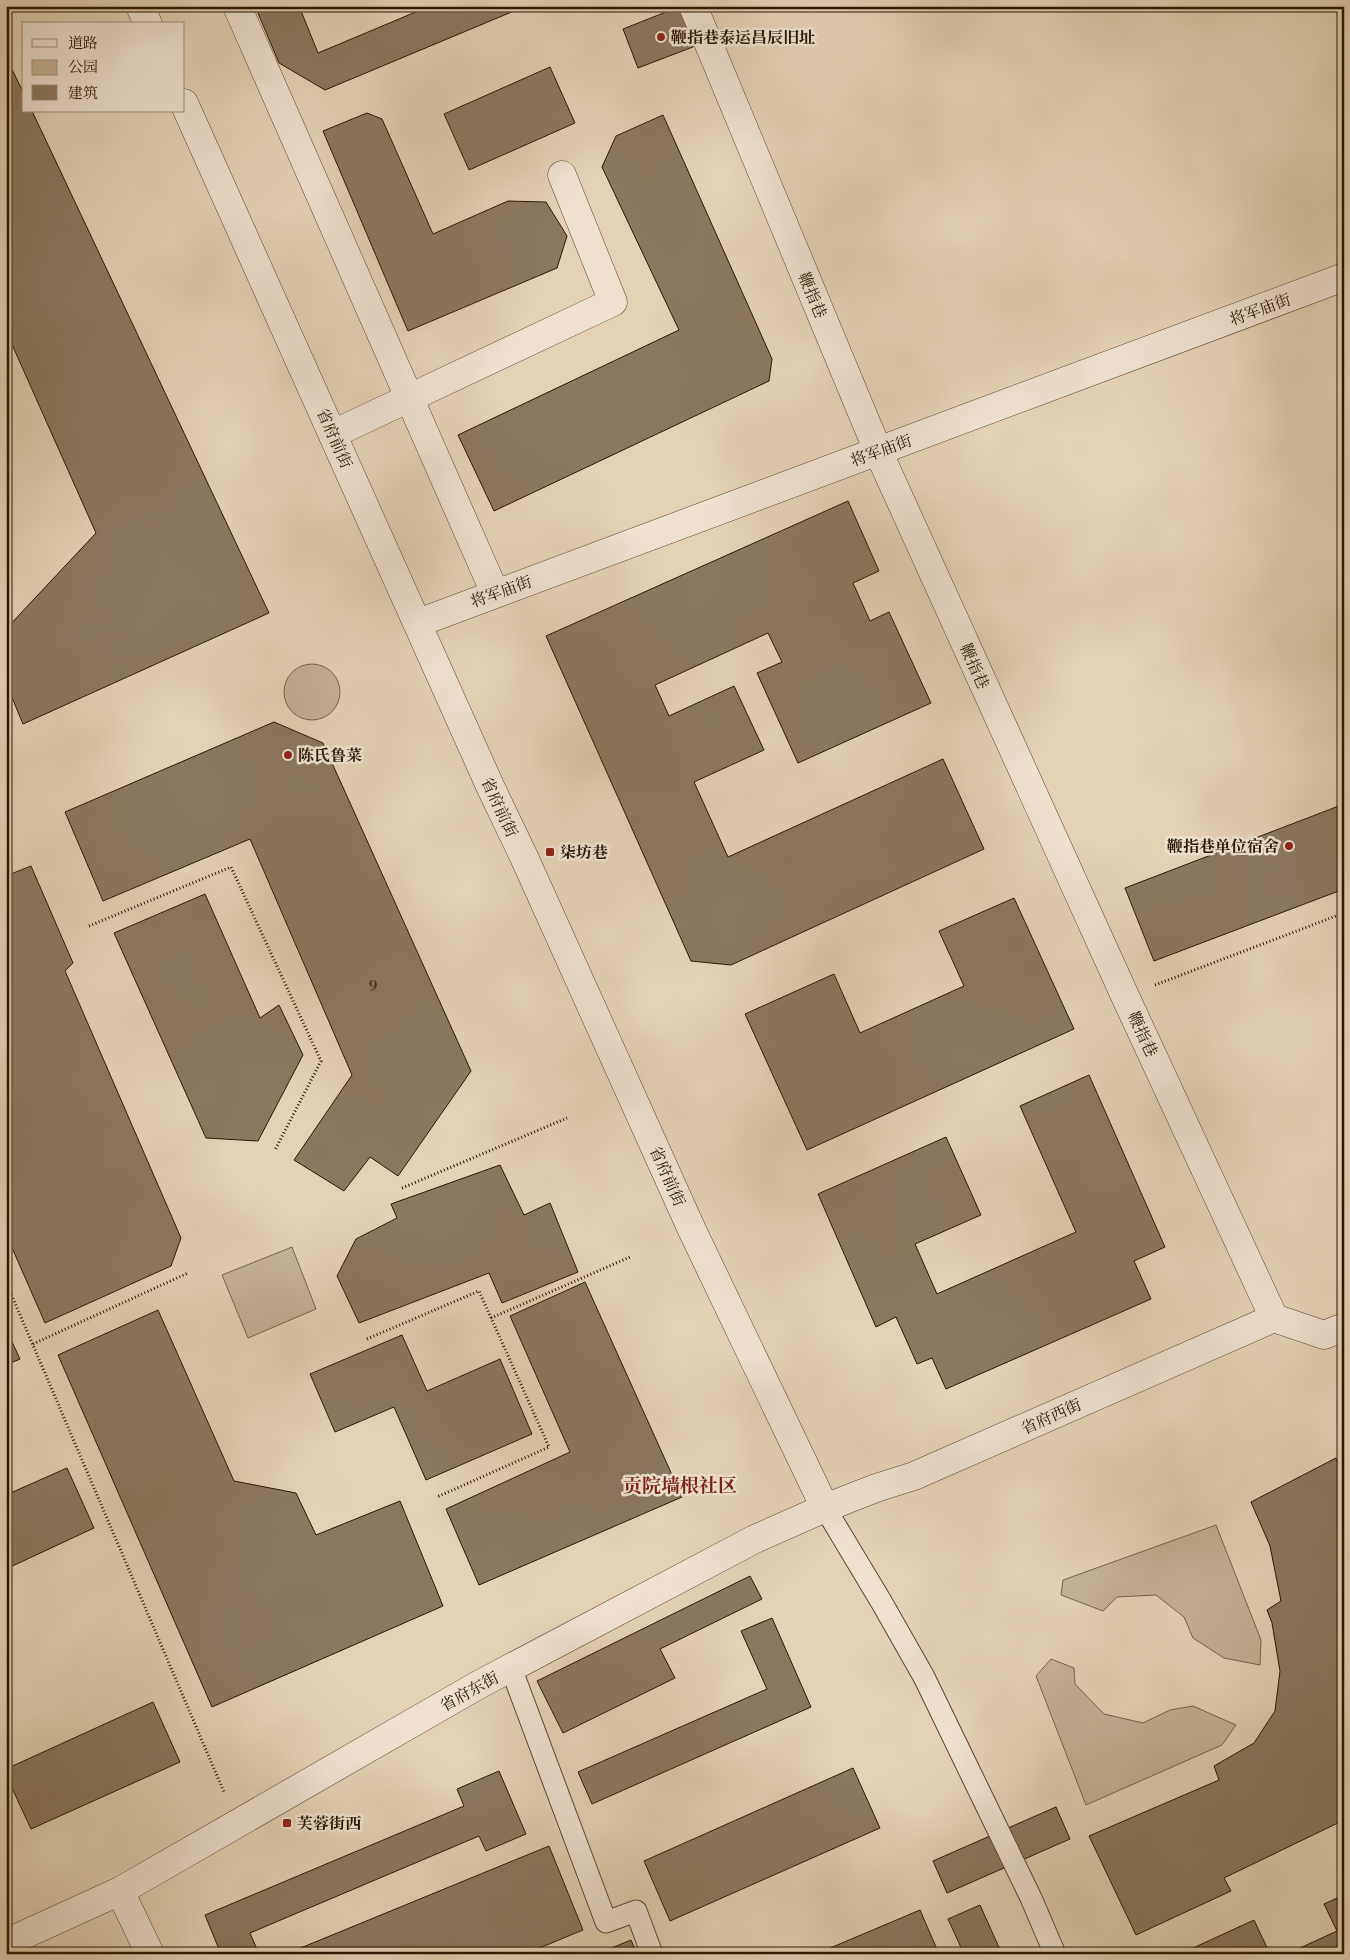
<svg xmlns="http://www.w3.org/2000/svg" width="1350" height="1960" font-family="'Libre Bodoni','Noto Serif SC',serif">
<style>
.green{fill:#c5b296;stroke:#77644c}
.building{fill:#8b785f;stroke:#291701}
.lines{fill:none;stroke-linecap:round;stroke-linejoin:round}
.service-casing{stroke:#58462e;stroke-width:23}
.minor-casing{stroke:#58462e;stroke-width:29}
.tertiary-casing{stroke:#58462e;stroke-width:29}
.path{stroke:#291701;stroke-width:3;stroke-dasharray:1 2.5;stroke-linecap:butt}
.service{stroke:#eee2cf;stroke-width:21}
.minor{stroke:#eee2cf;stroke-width:28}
.tertiary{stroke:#eee2cf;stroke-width:28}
.poi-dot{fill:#8f2418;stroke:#eee2cf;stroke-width:2}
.labels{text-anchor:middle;stroke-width:5;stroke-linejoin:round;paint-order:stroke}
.number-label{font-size:14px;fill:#422f18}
.poi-label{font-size:16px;font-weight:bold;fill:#291701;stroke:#eee2cf;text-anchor:start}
.street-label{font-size:16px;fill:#291701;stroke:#eee2cf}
.quarter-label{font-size:19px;font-weight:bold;fill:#7a1f14;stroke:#eee2cf}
</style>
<rect width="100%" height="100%" fill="#e5d2b5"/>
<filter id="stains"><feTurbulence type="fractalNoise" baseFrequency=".004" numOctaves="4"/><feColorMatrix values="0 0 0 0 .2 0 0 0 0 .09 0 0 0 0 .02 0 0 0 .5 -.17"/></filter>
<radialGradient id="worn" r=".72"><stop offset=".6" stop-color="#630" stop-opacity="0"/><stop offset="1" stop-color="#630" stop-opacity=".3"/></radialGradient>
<g class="green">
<circle cx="312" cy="692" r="28"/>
<polygon points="292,1247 316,1309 248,1338 222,1275"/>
<polygon points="1216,1525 1261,1640 1260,1665 1224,1658 1193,1638 1184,1617 1156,1595 1117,1597 1103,1611 1061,1595 1063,1580"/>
<polygon points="1051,1659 1074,1668 1075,1684 1104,1714 1143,1723 1170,1710 1193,1706 1236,1725 1222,1745 1086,1805 1036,1676"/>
</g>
<g class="building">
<polygon points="255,6 299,6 318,53 430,6 526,6 325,90 279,63"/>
<polygon points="681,6 698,45 638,68 623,29"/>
<polygon points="6,57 24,94 24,111 32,111 269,613 23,724 6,683 6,629 96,533 6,331"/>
<polygon points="550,67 575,123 469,170 444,114"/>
<polygon points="367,113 382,119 433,234 508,201 546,202 567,236 557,268 408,331 323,131"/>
<polygon points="663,115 772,359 769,381 494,511 458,435 679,330 602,167 616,136"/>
<polygon points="848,501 879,571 853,583 870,621 889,612 931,703 798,763 757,673 782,662 768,633 655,685 669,716 734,686 764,750 694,782 728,857 943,759 984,849 731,965 691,961 546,636"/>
<polygon points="274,722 323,743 471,1071 398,1176 370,1157 344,1191 294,1160 352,1075 250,839 103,901 65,812"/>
<polygon points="1344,804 1344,889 1154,961 1125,888"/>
<polygon points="31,866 73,963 65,971 181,1238 171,1266 45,1323 6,1234 6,876"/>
<polygon points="205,894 260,1018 279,1005 303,1055 258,1141 206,1138 114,933"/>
<polygon points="1014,898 1074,1029 807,1150 745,1014 834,974 860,1033 964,986 939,931"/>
<polygon points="1089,1075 1165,1247 1134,1261 1151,1299 946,1389 932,1358 917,1364 896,1317 876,1327 818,1194 946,1137 981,1215 915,1244 937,1294 1076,1232 1020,1106"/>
<polygon points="500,1165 524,1215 550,1203 578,1272 502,1303 489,1273 359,1323 337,1276 356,1239 397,1218 391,1204"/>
<polygon points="585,1282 682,1497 479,1585 446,1509 570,1452 510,1316"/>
<polygon points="158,1310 234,1481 296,1493 316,1535 400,1501 443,1606 212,1707 58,1355"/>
<polygon points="6,1329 20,1359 6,1365"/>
<polygon points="402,1335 427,1391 500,1359 532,1434 426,1480 394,1407 335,1432 310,1374"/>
<polygon points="1336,1458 1344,1478 1344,1820 1224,1878 1231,1891 1136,1935 1089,1836 1219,1780 1214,1766 1254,1743 1275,1711 1280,1671 1272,1623 1267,1610 1281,1601 1270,1546 1251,1502"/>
<polygon points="67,1468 94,1528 6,1569 6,1495"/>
<polygon points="750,1576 762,1599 660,1649 675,1678 563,1733 537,1681"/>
<polygon points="772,1618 811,1707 592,1804 578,1772 767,1689 741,1631"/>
<polygon points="153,1702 180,1762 31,1829 6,1775 6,1769"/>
<polygon points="853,1768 880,1828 670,1921 644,1861"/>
<polygon points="499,1771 526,1834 486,1851 479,1836 250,1933 259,1954 221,1954 205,1915 464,1806 457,1789"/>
<polygon points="1056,1807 1070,1839 947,1893 933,1861"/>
<polygon points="549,1846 583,1930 525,1954 286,1954"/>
<polygon points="1344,1895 1344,1950 1336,1954 1287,1954 1337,1931 1324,1904"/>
<polygon points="980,1905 1002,1954 964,1954 948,1919"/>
<polygon points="920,1910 939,1954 816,1954"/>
<polygon points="1254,1920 1270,1954 1180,1954"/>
<polygon points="631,1940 637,1954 597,1954"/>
</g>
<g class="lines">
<g class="service-casing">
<g id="service">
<polyline points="825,1508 882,1603 924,1677 1031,1898 1055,1954"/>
<polyline points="511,1668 606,1922 636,1911 652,1954"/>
</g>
</g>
<g class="minor-casing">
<g id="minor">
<polyline points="237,6 495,593"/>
<polyline points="693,6 878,451 1125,996 1274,1318 1324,1335 1344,1327"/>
<polyline points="333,434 613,302 562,175"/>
<polyline points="418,623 1344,277"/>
<polyline points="6,1943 120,1891"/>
</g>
</g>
<g class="tertiary-casing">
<g id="tertiary">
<polyline points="140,6 148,24"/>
<polyline points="184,103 490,786 524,857 692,1230 825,1508"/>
<polyline points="150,1954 120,1891 480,1684 755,1539 825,1508 876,1488 914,1476 1274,1318"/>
</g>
</g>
<g class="path">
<polyline points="89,926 231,867 321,1061 275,1150"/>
<polyline points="1155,985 1344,913"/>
<polyline points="402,1188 567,1118"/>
<polyline points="6,1282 224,1792"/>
<polyline points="491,1318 630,1257"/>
<polyline points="367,1339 479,1291 549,1447 437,1497"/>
<polyline points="33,1344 188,1273"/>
</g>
<use href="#service" class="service"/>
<use href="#minor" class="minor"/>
<use href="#tertiary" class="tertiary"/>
</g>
<g class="poi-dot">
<circle cx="661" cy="37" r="5"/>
<circle cx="288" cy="755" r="5"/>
<circle cx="1289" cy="846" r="5"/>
<rect x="545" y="847" width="10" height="10" rx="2.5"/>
<rect x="282" y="1818" width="10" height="10" rx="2.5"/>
</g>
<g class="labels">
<g class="number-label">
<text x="373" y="991">9</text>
</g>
<g class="poi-label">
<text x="671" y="43">鞭指巷泰运昌辰旧址</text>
<text x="298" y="761">陈氏鲁菜</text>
<text x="1279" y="852" text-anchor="end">鞭指巷单位宿舍</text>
<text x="560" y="858">柒坊巷</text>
<text x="297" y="1829">芙蓉街西</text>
</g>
<g class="street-label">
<text transform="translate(813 295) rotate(67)" y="6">鞭指巷</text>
<text transform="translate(1260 309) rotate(-20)" y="6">将军庙街</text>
<text transform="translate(335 438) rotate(66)" y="6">省府前街</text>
<text transform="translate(881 450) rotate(-20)" y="6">将军庙街</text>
<text transform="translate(501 591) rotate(-20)" y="6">将军庙街</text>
<text transform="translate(975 666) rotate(66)" y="6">鞭指巷</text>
<text transform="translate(500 807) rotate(65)" y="6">省府前街</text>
<text transform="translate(1143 1034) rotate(65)" y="6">鞭指巷</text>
<text transform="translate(668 1176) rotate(66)" y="6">省府前街</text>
<text transform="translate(1051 1416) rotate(-24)" y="6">省府西街</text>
<text transform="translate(469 1691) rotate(-29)" y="6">省府东街</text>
</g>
<g class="quarter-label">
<text x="680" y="1492">贡院墙根社区</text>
</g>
</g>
<rect width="1350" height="1960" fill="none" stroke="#e5d2b5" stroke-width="25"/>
<rect x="8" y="8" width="1335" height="1945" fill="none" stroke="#291701" stroke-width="2.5"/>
<rect x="12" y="12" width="1325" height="1935" fill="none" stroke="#291701"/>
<rect x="22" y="22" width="162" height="90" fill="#eee2cf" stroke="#9f917d"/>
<rect x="32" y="39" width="25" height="8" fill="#eee2cf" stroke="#9f917d"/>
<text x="68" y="48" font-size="15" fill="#291701">道路</text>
<rect x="32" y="60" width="25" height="15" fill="#c5b296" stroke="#9f917d"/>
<text x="68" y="72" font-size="15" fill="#291701">公园</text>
<rect x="32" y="85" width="25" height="15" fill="#8b785f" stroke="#9f917d"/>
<text x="68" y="98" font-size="15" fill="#291701">建筑</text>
<rect width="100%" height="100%" filter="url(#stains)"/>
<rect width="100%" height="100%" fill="url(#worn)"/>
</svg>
